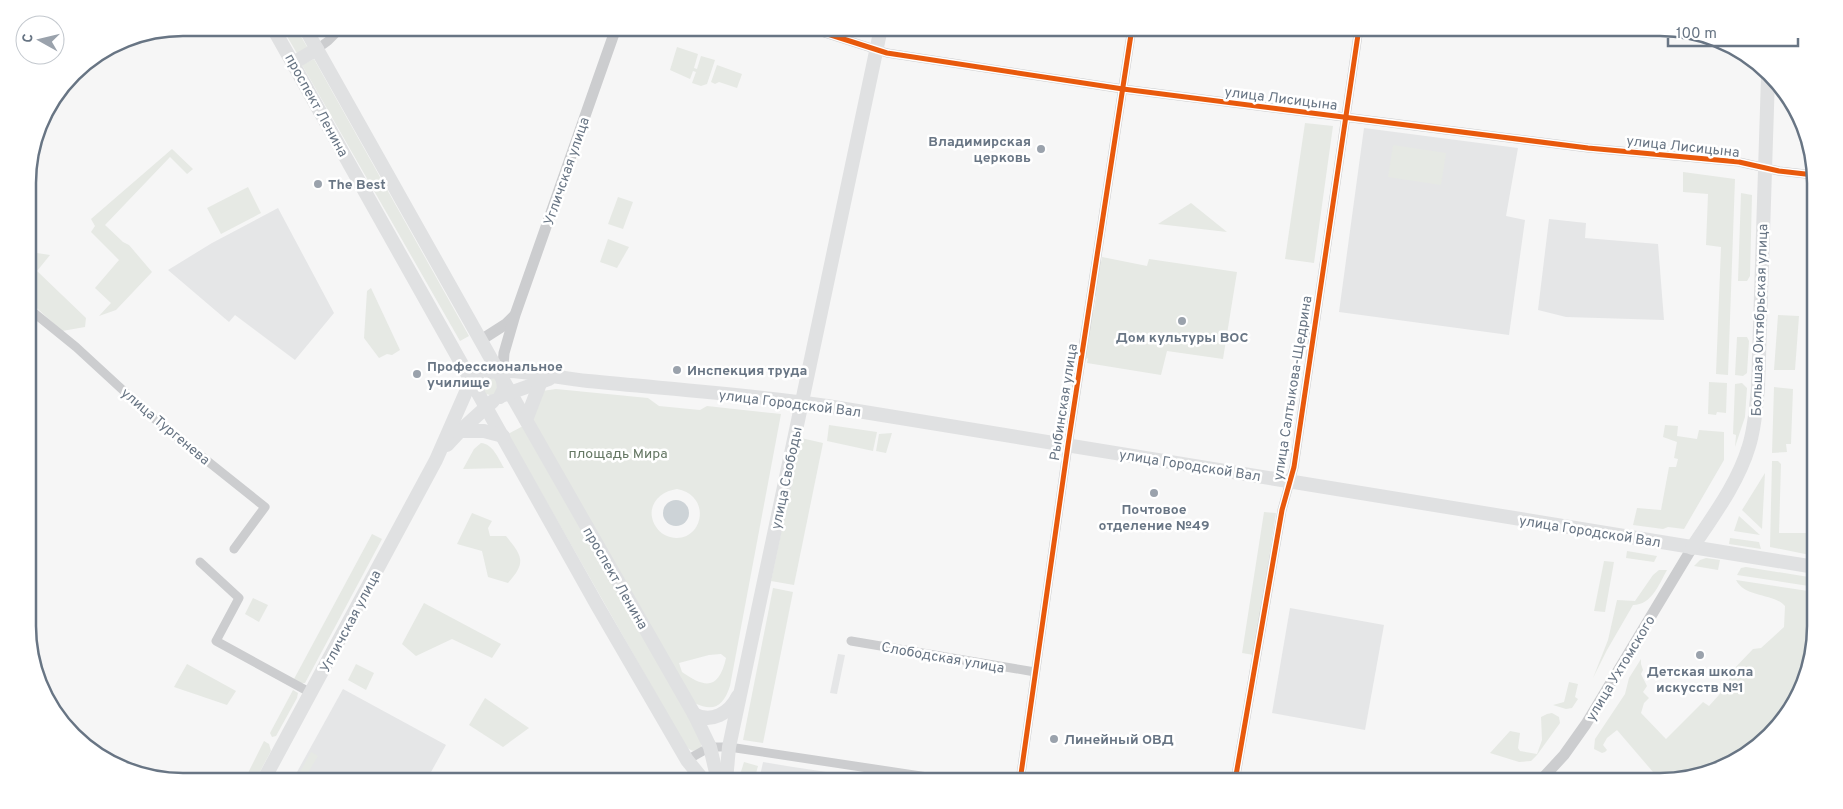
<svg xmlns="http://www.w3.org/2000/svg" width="1843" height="809" font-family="Overpass,sans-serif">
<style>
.built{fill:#e5e6e7}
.green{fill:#e6e9e4;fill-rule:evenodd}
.water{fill:#cdd3d7}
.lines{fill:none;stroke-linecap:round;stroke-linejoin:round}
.minor{stroke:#cccdcf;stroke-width:9}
.tertiary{stroke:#cccdcf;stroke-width:11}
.secondary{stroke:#e0e1e2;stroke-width:14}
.cycleway-casing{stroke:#fff;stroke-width:8}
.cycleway{stroke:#e8590c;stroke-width:5}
.poi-dot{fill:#9aa2ac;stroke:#fff;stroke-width:2}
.labels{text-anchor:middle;stroke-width:5;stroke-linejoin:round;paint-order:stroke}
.street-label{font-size:14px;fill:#687584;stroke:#fff}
.poi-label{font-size:14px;font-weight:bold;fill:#687584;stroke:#fff;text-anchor:start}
.park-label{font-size:14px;fill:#657763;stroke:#fff}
.rim{fill:none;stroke:#687584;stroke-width:2.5}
</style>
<rect width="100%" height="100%" fill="#f6f6f6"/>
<g class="built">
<polygon points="1364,128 1518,148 1506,216 1525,220 1509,335 1339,312"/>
<polygon points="278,208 334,313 295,360 235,315 229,322 168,270 212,243"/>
<polygon points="1549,219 1586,223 1585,238 1658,244 1664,320 1566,317 1538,310"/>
<polygon points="1290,608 1384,625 1365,730 1272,713"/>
<polygon points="838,654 845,655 837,694 830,693"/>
<polygon points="343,689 446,745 426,781 292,781"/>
<polygon points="763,762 793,767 888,781 759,781"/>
</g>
<g class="green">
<polygon points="282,28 296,28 309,50 298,55"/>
<polygon points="677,47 698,54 694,68 697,69 701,56 715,60 707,84 701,86 692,83 696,72 693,71 690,79 670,70"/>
<polygon points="314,59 469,336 460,341 302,65"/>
<polygon points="717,65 742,74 737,88 719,82 715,84 711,82"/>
<polygon points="1305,123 1333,126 1314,263 1285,259"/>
<polygon points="1393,145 1446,153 1441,185 1388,177"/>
<polygon points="172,149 193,169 187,174 170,157 105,225 123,242 129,245 152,272 116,310 99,316 111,303 95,288 119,260 91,232 95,226 91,219"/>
<polygon points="1683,172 1735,179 1728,375 1716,374 1721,247 1706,245 1708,194 1683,192"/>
<polygon points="248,187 261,213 221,234 207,208"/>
<polygon points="1741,193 1752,195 1750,276 1747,281 1738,281"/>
<polygon points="618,197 633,202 623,229 608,224"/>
<polygon points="1191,203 1227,232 1158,224"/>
<polygon points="608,239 629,247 617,268 600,262"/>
<polygon points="37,253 50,255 37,271 86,318 85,327 62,331 28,300 28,262"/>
<polygon points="1102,257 1147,266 1149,259 1237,272 1223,359 1167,351 1161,375 1087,363 1088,358 1084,360 1092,310 1094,310 1096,296 1093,295 1099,261 1101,262"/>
<polygon points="371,288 400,350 392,355 387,354 379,358 364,338 367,291"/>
<polygon points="1778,315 1799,316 1795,370 1774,370"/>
<polygon points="1737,337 1747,337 1749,341 1747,373 1743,376 1735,375"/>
<circle cx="490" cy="386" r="9"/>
<polygon points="1709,382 1727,383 1726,413 1717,412 1716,415 1708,414"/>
<polygon points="1742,383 1747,388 1745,417 1735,447 1736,435 1733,434 1735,384"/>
<polygon points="1774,387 1793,389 1791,444 1786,444 1787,452 1772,453"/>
<path d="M556,389L648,398L659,406L700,410L707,406L781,414L730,686C723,707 714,712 694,703L534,423L532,414L542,391ZM677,489C714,496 702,545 670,537C662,535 656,529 653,521C647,504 661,491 677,489ZM721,654L726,658C719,689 706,689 682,672L679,663L709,655Z"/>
<polygon points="829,425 877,432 873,451 827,441"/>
<polygon points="1665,425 1678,426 1677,436 1697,439 1699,430 1724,432 1724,460 1684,529 1668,527 1663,529 1633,525 1637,508 1661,510 1669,467 1676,467 1678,459 1674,458 1677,442 1663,437"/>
<path d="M523,426L701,739V748C693,753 689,751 684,743L508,434Z"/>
<polygon points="892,433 886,453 876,451 879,434"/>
<polygon points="801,438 823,443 794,585 771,581"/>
<path d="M481,443C493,444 498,458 504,468L463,469L474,449Z"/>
<polygon points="1772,461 1778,461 1781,464 1779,533 1815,533 1815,556 1770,547"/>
<polygon points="1765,473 1762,529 1742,510"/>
<polygon points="1264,512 1276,513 1254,655 1242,653"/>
<path d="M472,513L492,521L488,528L490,536H506C522,556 527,562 508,583L488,577L482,551L457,544Z"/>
<polygon points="1739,516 1760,535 1734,531"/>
<polygon points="372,534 382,539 305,683 301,683 294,679"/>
<polygon points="1730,538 1759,542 1761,549 1729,544"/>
<polygon points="1627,551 1657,556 1654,562 1626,558"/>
<polygon points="1706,558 1720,560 1718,570 1694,566 1700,560"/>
<polygon points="1604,561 1614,562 1605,612 1594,611"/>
<polygon points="1746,567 1815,578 1815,587 1737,575 1741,568"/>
<path d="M1659,570H1667C1659,584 1652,605 1633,605L1607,650L1593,678L1608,640L1617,600L1635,601L1653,575Z"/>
<path d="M1736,580L1815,592V626L1804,685L1783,721L1746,755L1669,781H1638L1653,772L1617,730L1607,738L1603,745L1607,750L1605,752L1602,753L1594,749L1595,739L1625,694L1629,678L1641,659V664L1643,670L1641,674L1647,686L1643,692L1649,698L1644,703L1641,713L1666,739L1703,702L1709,706L1727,686L1731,672L1753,649L1761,648L1784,627L1785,606C1774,593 1745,598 1736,580Z"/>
<polygon points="773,588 793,592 763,743 743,740"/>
<polygon points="253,598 268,605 259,622 245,614"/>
<polygon points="424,603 501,644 492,658 452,639 416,656 402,644"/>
<polygon points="187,664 236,691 227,705 174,687"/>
<polygon points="356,664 374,673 366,690 348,680"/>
<polygon points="1569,682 1578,684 1575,697 1578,699 1572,708 1566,709 1553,705 1564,702"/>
<polygon points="293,690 298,693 297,698 276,736 272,737 270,733"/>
<polygon points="485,698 529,728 503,747 469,725"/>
<polygon points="1552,713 1559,717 1560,723 1537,755 1531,761 1519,762 1490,753 1510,731 1520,733 1518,748 1520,751 1537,754 1542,740 1541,717 1547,714"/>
<polygon points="264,741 269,744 271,751 255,781 244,781"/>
<polygon points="311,752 318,756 303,781 295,781"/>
<polygon points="744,762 758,766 754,781 738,781"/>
</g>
<circle class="water" cx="676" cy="513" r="13"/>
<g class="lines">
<g class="minor">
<polyline points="809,28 887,53 1123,89 1588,148 1739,162 1779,171 1814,175"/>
<polyline points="317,49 328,41 341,28"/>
<polyline points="28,308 76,347 151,416 265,507 234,549"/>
<polyline points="28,324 36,316"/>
<polyline points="200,562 239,598 216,641 311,693"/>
<polyline points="851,641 1035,672"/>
<polyline points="687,760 710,747 729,747 954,781"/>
<polyline points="1020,781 1068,445 1132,28"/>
<polyline points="1235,781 1282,510 1294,467 1359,28"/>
</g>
<g class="tertiary">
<polyline points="481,340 506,324 514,316"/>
<polyline points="502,378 504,353 515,315 616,28"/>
<polyline points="1540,781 1564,755 1586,724 1692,548"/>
</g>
<g class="secondary">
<polyline points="273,28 597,605 687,760 704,781"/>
<polyline points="305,28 503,380 504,389 500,397"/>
<polyline points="293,63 317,49"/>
<path d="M489,372C521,368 556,378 588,381C668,389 748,394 827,406L1815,567"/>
<polyline points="503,380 694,714 710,747 718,781"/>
<polyline points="504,395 549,379"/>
<polyline points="526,420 541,381"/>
<polyline points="460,431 484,431 503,436"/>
<polyline points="447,445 460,431 493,401"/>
<path d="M1692,548C1713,516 1738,483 1749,446C1755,427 1756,407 1758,388L1768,77"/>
<path d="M694,714C711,724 730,713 738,696"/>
<polyline points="263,781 436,460 469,385 477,377"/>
<polyline points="726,781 729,747 881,28"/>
</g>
<g class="cycleway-casing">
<g id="cycleway">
<polyline points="809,28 887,53 1123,89 1588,148 1739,162 1779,171 1814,175"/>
<polyline points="1020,781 1068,445 1132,28"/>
<polyline points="1235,781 1282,510 1294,467 1359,28"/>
</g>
</g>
<use href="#cycleway" class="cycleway"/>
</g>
<g class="poi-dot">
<circle cx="1041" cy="149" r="5"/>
<circle cx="318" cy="184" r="5"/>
<circle cx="1182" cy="321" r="5"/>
<circle cx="677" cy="370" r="5"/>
<circle cx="417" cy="374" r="5"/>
<circle cx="1154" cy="493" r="5"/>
<circle cx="1700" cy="655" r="5"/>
<circle cx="1054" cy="739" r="5"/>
</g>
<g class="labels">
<g class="street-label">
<text transform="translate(1281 98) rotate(7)" y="5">улица Лисицына</text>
<text transform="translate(317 105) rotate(61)" y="5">проспект Ленина</text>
<text transform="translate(1683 146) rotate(6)" y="5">улица Лисицына</text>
<text transform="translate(566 171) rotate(-71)" y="5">Угличская улица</text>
<text transform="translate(1759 320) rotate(-88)" y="5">Большая Октябрьская улица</text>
<text transform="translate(1292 388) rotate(-81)" y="5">улица Салтыкова-Щедрина</text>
<text transform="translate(1063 402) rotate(-81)" y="5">Рыбинская улица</text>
<text transform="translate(790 403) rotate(7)" y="5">улица Городской Вал</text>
<text transform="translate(166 426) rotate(40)" y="5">улица Тургенева</text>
<text transform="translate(1190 465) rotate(9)" y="5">улица Городской Вал</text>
<text transform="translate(786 478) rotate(-78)" y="5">улица Свободы</text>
<text transform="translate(1590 531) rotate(9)" y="5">улица Городской Вал</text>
<text transform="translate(616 578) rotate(60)" y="5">проспект Ленина</text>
<text transform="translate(350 621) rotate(-62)" y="5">Угличская улица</text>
<text transform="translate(943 657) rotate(10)" y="5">Слободская улица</text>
<text transform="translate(1620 668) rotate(-59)" y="5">улица Ухтомского</text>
</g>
<g class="poi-label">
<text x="1031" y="146" text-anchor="end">Владимирская<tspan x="1031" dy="16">церковь</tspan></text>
<text x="328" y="189">The Best</text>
<text x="1182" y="342" text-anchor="middle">Дом культуры ВОС</text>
<text x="427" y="371">Профессиональное<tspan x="427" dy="16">училище</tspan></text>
<text x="687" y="375">Инспекция труда</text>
<text x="1154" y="514" text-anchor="middle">Почтовое<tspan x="1154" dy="16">отделение №49</tspan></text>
<text x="1700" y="676" text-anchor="middle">Детская школа<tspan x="1700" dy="16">искусств №1</tspan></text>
<text x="1064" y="744">Линейный ОВД</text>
</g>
<g class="park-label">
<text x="618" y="458">площадь Мира</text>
</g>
</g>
<path d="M0 0H1843V809H0ZM183 36H1660A147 147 0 0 1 1807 183V626A147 147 0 0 1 1660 773H183A147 147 0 0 1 36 626V183A147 147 0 0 1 183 36Z" fill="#fff" fill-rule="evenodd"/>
<path class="rim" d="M183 36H1660A147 147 0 0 1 1807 183V626A147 147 0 0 1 1660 773H183A147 147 0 0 1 36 626V183A147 147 0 0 1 183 36Z"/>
<g transform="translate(40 40) rotate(278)"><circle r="24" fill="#ffffff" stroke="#c3c8ce"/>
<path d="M0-4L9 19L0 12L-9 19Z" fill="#9aa2ac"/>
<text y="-8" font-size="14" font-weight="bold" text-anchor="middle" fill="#687584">С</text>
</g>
<path d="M1668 38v8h130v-8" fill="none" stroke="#687584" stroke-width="2.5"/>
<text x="1676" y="38" font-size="15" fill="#687584" stroke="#ffffff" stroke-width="4" paint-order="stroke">100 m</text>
</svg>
